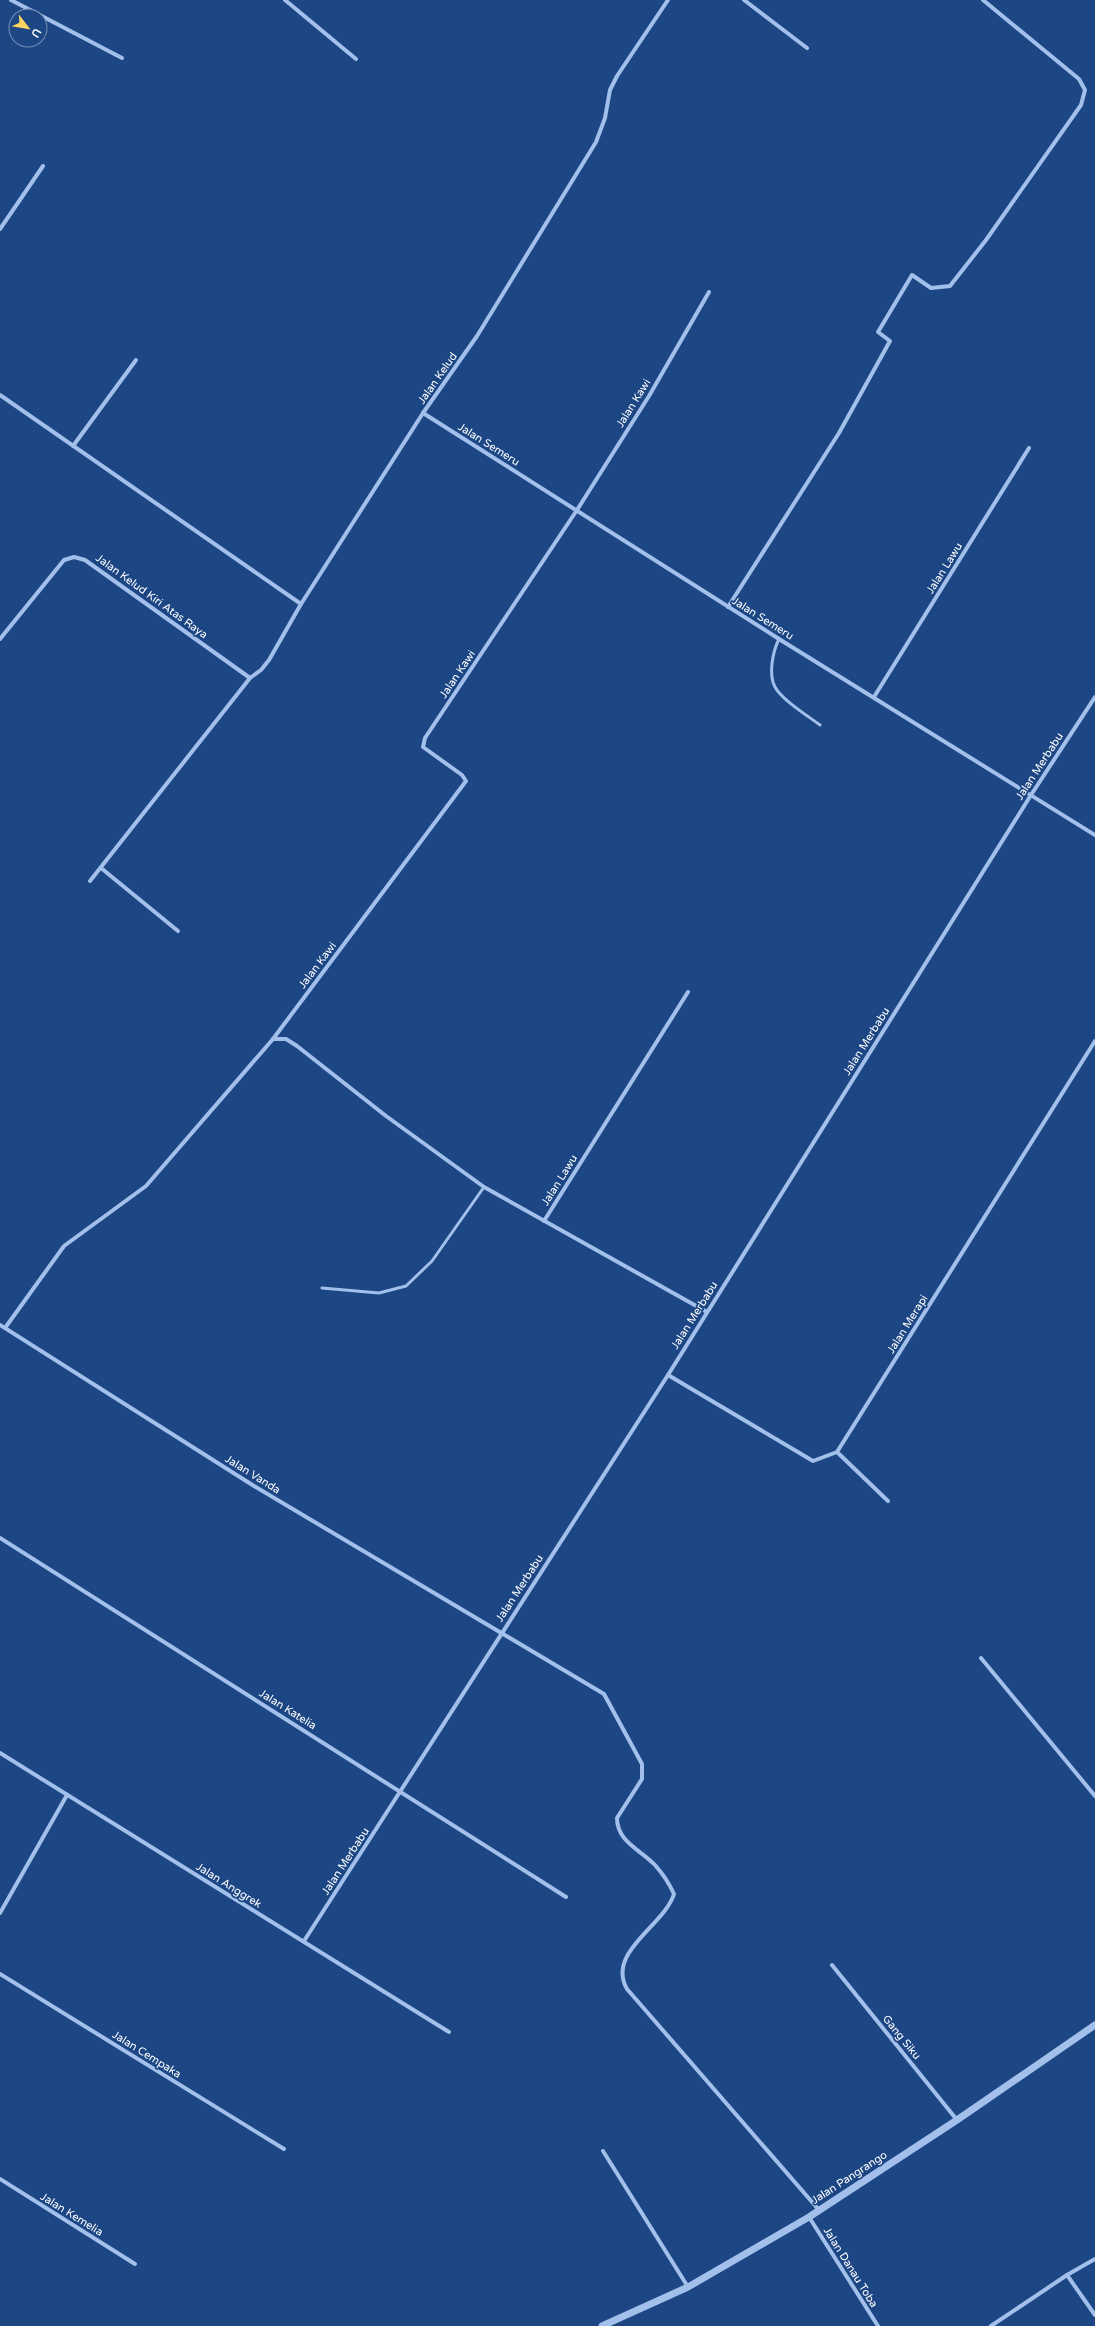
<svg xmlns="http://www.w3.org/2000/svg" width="1095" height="2326" font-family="'Varela Round',sans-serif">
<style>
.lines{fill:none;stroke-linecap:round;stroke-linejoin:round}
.service{stroke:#a2c0eb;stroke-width:3}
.minor{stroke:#a2c0eb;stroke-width:4}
.tertiary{stroke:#a2c0eb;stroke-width:7}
.labels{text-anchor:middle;stroke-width:3.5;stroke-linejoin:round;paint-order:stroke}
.street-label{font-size:11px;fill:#fff;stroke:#1c4684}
</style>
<rect width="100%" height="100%" fill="#1c4684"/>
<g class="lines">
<g class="service">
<path d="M779,639C773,651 768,674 775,687C782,700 808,716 820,725"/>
<polyline points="322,1288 379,1293 406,1286 432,1261 484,1187"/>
</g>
<g class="minor">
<polyline points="11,0 122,58"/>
<polyline points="285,0 356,59"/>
<polyline points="744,0 807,48"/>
<polyline points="0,229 43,166"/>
<polyline points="0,395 301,604"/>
<polyline points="423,413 779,639 1095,835"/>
<polyline points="73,446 136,360"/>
<polyline points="728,607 839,433 890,341 878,332 912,275 931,288 950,286 986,240 1081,105 1085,90 1079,79 983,0"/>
<polyline points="0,639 64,560 74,557 85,560 250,678"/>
<polyline points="874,697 1029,448"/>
<polyline points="101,868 178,931"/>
<polyline points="90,881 250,678 261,670 269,660 301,604 423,413 477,336 596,142 605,118 610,90 617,76 668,0"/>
<polyline points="273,1039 286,1039 297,1046 386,1116 484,1187 707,1312"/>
<polyline points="544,1221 688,992"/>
<path d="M0,1325L254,1486L604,1694L642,1764V1779L617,1818C617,1842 641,1850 655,1865C663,1874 669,1883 674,1894C664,1926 606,1952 627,1989L819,2210"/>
<polyline points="5,1328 64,1246 146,1186 273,1039 466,781 462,775 423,747 425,738 577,510 649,396 709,292"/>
<polyline points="668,1375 813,1461 837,1452 1095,1041"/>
<polyline points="837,1452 888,1501"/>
<polyline points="0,1538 566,1897"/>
<polyline points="981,1658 1095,1796"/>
<polyline points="0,1753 449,2032"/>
<polyline points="0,1913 67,1795"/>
<polyline points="304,1941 668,1375 1031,795 1095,697"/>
<polyline points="832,1965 957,2120"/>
<polyline points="0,1974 284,2149"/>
<polyline points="603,2151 688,2287"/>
<polyline points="0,2179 135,2264"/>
<polyline points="809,2217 878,2326"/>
<polyline points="1067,2275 1095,2315"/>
<polyline points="991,2326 1067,2275 1095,2259"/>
</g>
<polyline class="tertiary" points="602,2326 688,2287 809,2217 957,2120 1095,2025"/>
</g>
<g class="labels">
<g class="street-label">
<text transform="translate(437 378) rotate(-55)" y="4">Jalan Kelud</text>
<text transform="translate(633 403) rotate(-58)" y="4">Jalan Kawi</text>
<text transform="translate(489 444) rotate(32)" y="4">Jalan Semeru</text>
<text transform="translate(944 568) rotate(-58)" y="4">Jalan Lawu</text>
<text transform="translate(152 596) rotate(36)" y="4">Jalan Kelud Kiri Atas Raya</text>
<text transform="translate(763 618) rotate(32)" y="4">Jalan Semeru</text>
<text transform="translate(457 674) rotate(-56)" y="4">Jalan Kawi</text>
<text transform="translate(1039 766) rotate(-57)" y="4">Jalan Merbabu</text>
<text transform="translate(317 965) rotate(-53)" y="4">Jalan Kawi</text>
<text transform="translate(866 1041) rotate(-58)" y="4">Jalan Merbabu</text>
<text transform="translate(559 1180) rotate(-58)" y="4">Jalan Lawu</text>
<text transform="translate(694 1315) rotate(-58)" y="4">Jalan Merbabu</text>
<text transform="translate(907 1324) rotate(-58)" y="4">Jalan Merapi</text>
<text transform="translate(253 1474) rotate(32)" y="4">Jalan Vanda</text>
<text transform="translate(519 1588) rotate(-57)" y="4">Jalan Merbabu</text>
<text transform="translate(288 1709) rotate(32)" y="4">Jalan Katelia</text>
<text transform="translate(345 1861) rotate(-57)" y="4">Jalan Merbabu</text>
<text transform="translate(229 1885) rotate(32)" y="4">Jalan Anggrek</text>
<text transform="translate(902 2037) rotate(51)" y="4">Gang Siku</text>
<text transform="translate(147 2054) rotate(32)" y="4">Jalan Cempaka</text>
<text transform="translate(849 2177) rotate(-33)" y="4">Jalan Pangrango</text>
<text transform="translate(72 2214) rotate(32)" y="4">Jalan Kemelia</text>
<text transform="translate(851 2267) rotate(58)" y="4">Jalan Danau Toba</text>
</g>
</g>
<g transform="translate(28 28) rotate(121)"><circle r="19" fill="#1c4684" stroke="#7790b5"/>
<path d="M0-3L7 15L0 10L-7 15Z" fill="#fbd45f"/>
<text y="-6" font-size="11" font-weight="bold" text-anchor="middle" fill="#ffffff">U</text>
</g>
</svg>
